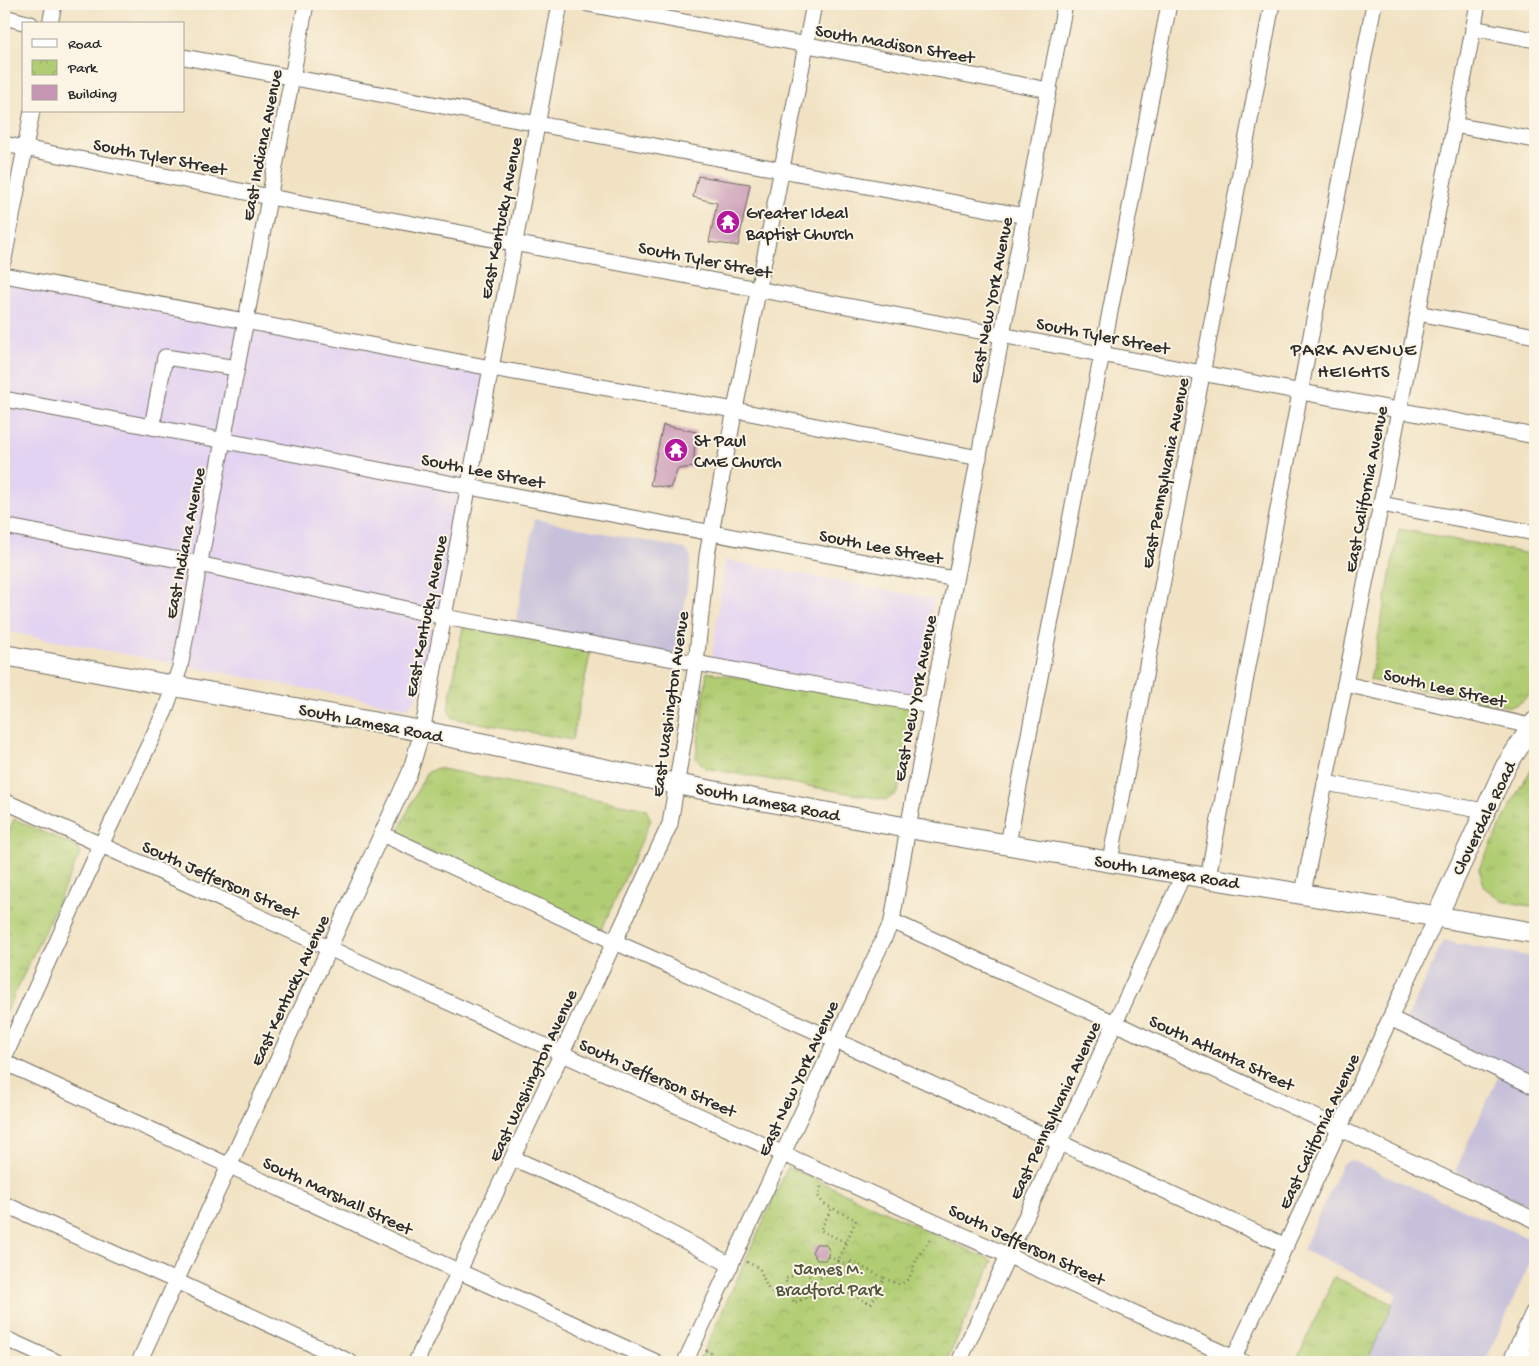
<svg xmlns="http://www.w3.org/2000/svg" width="1539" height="1366" font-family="'Gochi Hand',sans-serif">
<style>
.built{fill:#e3d3f2}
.industrial{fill:#c6c0da}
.grass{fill:url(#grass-tufts);stroke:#6e7c4f}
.park{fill:url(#park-crowns);stroke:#6e7c4f}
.building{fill:#c796b4}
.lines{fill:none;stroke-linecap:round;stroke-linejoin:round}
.minor-casing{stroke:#706b60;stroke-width:17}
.major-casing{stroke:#706b60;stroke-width:22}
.path{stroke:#706b60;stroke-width:2.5;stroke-dasharray:1 4;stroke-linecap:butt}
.minor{stroke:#fff;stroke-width:15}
.major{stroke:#fff;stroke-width:20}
.labels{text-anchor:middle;stroke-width:4;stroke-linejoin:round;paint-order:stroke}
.street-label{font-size:18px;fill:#2b2b2b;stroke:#fcf5e5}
.poi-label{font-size:18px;fill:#2b2b2b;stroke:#fcf5e5;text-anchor:start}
.park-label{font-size:18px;fill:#4c543d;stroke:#fcf5e5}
.neighbourhood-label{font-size:19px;letter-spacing:1px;fill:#2b2b2b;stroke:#fcf5e5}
</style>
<defs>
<pattern id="grass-tufts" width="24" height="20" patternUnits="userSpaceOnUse" patternTransform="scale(1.25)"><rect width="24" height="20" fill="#b1cd73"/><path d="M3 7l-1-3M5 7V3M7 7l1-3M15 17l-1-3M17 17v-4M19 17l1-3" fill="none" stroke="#98b064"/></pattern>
<pattern id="park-crowns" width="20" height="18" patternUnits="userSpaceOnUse" patternTransform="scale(1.25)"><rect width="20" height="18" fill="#b1cd73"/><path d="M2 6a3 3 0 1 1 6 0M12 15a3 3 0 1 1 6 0" fill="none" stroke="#98b064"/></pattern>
</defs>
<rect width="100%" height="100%" fill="#fcf5e5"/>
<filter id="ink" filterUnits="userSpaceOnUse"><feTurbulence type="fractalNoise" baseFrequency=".02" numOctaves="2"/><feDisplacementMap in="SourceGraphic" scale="10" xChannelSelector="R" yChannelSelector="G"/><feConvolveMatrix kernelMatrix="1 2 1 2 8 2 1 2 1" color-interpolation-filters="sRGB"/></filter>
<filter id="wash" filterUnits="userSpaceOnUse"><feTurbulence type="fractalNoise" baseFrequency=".0096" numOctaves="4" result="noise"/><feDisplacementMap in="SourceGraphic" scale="20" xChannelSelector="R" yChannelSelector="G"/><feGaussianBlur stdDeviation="1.12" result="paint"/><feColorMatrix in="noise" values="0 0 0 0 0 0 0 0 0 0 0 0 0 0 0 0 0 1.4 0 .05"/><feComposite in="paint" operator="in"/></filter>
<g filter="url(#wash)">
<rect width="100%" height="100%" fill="#f1e2c3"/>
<g class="built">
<polygon points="4,272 491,365 445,608 433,622 416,700 408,708 4,631"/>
<polygon points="725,560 934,599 915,699 712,660"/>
</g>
<g class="industrial">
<polygon points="535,519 685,549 691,557 678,655 515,625"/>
<polygon points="1443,941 1535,957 1535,1209 1455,1171 1499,1075 1406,1021"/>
<polygon points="1351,1160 1528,1238 1534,1254 1485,1362 1367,1362 1397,1293 1303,1250 1342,1164"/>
</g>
<g class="grass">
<polygon points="1399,529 1535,555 1535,686 1523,701 1511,707 1370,680"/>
<polygon points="463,627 591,650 572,740 453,718 448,709"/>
<polygon points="707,672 913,708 898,792 887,800 705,768 696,758"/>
<polygon points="1535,764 1535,907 1502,901 1485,888 1479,869 1519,789"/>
<polygon points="437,768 646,809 651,820 601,931 396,836 426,773"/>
<polygon points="14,819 77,847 80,854 4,1017 4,842"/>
<polygon points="1334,1277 1393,1304 1367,1362 1296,1362"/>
</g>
<polygon class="park" points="788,1167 993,1261 946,1362 699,1362"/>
<g id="blocks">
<g class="building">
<polygon points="698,176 750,184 738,246 709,242 717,203 693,197"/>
<polygon points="663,425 696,432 693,467 678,469 670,488 650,485"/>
<polygon points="816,1244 825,1244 830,1251 826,1260 817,1260 812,1252"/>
</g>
</g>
</g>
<g filter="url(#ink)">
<use href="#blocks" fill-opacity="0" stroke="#706b60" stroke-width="1"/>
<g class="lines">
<g class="minor-casing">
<g id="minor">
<polyline points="588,4 1049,90"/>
<polyline points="4,17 31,24"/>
<polyline points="50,24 54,4"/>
<polyline points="1473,28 1535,40"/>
<polyline points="184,57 1025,216"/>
<polyline points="1454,125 1535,140"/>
<polyline points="4,144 270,197 1535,436"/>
<polyline points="4,259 32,111"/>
<polyline points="4,275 491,368 735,410 979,458"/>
<polyline points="1418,313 1535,336"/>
<polyline points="4,399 955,579"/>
<polyline points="152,427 165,357 237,368"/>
<polyline points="1381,504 1535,533"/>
<polyline points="4,526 199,564 444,617 931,706"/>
<polyline points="1345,684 1535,727"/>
<polyline points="1325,783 1485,811"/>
<polyline points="4,801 1243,1362"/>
<polyline points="382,834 615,942 835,1040 1286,1246"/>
<polyline points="1008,844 1169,4"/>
<polyline points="1110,861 1272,4"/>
<polyline points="1208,877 1374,4"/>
<polyline points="1303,893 1381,504 1478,4"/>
<polyline points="892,921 1115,1023 1535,1220"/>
<polyline points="1390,1018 1535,1087"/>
<polyline points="4,1058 101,845 165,711 180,667 306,4"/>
<polyline points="4,1062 656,1362"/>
<polyline points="513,1158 611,1202 731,1265"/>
<polyline points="4,1204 176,1281 350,1362"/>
<polyline points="4,1338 57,1362"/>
<polyline points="1517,1352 1535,1361"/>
<polyline points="139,1362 410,772 422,732 560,4"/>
<polyline points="416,1362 670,824 696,664 707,555 715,512 814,4"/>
<polyline points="685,1362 892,921 908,828 1065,4"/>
<polyline points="959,1362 1184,873"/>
<polyline points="1232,1362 1437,916"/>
</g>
</g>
<g class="major-casing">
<g id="major">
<polyline points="4,655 427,732 676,784 908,828 1535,933"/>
<polyline points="1437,916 1506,766 1535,722"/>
<polyline points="1513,1362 1535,1314"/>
</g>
</g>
<g class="path">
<polyline points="821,1187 818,1196 823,1203 832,1208"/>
<polyline points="845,1242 820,1230 832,1208 856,1220 838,1261 849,1266"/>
<polygon points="851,1261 884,1278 871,1304 838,1288"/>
<path d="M747,1262L759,1268C763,1274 767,1295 777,1295C780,1295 785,1292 789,1291"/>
<polygon points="807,1271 816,1293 794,1303 785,1279"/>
<path d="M884,1278L897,1284C911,1283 911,1271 916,1261C920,1252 927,1245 931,1237"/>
<polyline points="811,1282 829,1274 838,1261 826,1255"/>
<polyline points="706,1350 716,1356 721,1362"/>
<polyline points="704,1356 703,1357 709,1362"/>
</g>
<use href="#minor" class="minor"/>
<use href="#major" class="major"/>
</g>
</g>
<defs>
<g id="temple-disc" transform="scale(1.25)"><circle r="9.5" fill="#b5179e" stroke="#fcf5e5"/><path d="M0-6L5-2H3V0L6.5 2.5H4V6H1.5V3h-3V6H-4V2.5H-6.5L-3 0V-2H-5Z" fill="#fff"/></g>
</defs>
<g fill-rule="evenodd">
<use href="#temple-disc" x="728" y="222"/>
<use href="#temple-disc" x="676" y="450"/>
</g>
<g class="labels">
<g class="street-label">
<text transform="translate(895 43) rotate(10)" y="6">South Madison Street</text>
<text transform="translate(261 145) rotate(-79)" y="6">East Indiana Avenue</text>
<text transform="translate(160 156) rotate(11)" y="6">South Tyler Street</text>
<text transform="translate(500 218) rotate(-79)" y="6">East Kentucky Avenue</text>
<text transform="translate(705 259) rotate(11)" y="6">South Tyler Street</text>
<text transform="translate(990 300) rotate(-79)" y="6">East New York Avenue</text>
<text transform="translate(1103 335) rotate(11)" y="6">South Tyler Street</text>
<text transform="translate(483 470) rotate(11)" y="6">South Lee Street</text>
<text transform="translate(1164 473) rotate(-79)" y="6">East Pennsylvania Avenue</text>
<text transform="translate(1365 489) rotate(-79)" y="6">East California Avenue</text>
<text transform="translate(184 543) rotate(-79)" y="6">East Indiana Avenue</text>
<text transform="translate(881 546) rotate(11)" y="6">South Lee Street</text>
<text transform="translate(425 616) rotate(-79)" y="6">East Kentucky Avenue</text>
<text transform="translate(1445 687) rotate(13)" y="6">South Lee Street</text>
<text transform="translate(914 698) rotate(-79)" y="6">East New York Avenue</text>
<text transform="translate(669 704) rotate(-82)" y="6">East Washington Avenue</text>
<text transform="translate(371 722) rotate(11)" y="6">South Lamesa Road</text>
<text transform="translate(768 801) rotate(11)" y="6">South Lamesa Road</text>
<text transform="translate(1483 818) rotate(-64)" y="6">Cloverdale Road</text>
<text transform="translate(1167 871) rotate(9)" y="6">South Lamesa Road</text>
<text transform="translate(221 879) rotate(24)" y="6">South Jefferson Street</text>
<text transform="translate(289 990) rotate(-65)" y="6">East Kentucky Avenue</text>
<text transform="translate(1222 1052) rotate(25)" y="6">South Atlanta Street</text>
<text transform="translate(532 1075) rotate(-65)" y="6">East Washington Avenue</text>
<text transform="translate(658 1077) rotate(24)" y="6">South Jefferson Street</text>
<text transform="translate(797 1078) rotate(-65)" y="6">East New York Avenue</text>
<text transform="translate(1054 1110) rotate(-65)" y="6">East Pennsylvania Avenue</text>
<text transform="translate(1318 1131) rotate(-65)" y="6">East California Avenue</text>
<text transform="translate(338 1195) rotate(25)" y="6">South Marshall Street</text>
<text transform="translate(1027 1244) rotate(25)" y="6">South Jefferson Street</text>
</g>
<g class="poi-label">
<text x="746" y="218">Greater Ideal<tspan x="746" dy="21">Baptist Church</tspan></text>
<text x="694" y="446">St Paul<tspan x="694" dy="21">CME Church</tspan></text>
</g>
<g class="park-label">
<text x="829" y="1274">James M.<tspan x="829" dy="21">Bradford Park</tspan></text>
</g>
<g class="neighbourhood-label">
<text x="1354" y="355">PARK AVENUE<tspan x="1354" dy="22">HEIGHTS</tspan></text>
</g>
</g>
<rect width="1539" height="1366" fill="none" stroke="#fcf5e5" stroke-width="20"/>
<rect x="22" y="22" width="162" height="90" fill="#fcf5e5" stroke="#a8a49b"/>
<rect x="32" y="39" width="25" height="8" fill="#ffffff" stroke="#a8a49b"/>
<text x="68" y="48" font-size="15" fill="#2b2b2b">Road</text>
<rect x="32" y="60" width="25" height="15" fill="url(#park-crowns)" stroke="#a8a49b"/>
<text x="68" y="72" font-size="15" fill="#2b2b2b">Park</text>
<rect x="32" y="85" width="25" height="15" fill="#c796b4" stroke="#a8a49b"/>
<text x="68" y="98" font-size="15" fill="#2b2b2b">Building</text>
</svg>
